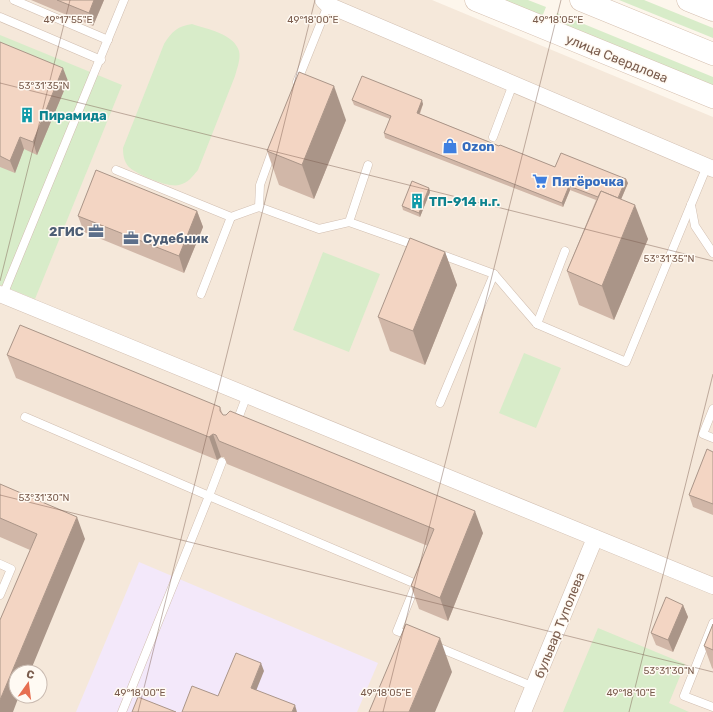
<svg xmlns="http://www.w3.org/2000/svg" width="713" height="712" font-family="Rubik,sans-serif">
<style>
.residential{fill:#f5e8da;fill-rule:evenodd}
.education{fill:#f3e8fa}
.green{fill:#d8ecc9}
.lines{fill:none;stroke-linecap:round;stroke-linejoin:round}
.service-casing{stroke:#d1beb0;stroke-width:9}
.minor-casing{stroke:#d1beb0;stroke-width:17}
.secondary-casing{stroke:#d6c0b0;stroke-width:23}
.service{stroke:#fff;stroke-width:8}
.minor{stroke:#fff;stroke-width:16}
.secondary{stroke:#fff;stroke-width:22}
.wall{fill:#d1b7a8}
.shaded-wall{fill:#aa9588}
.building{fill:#f3d5c3;stroke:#aa9588}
.ticks{fill:none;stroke:#7a5c4d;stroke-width:1;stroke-opacity:0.45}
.labels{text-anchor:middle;stroke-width:3;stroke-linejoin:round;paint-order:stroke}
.street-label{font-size:13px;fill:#7a5c4d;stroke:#fffaf3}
.culture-label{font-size:13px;font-weight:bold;fill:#0d838f;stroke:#fffaf3;text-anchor:start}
.shop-label{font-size:13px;font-weight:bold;fill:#366cbe;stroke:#fffaf3;text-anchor:start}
.service-label{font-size:13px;font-weight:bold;fill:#4e5e75;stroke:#fffaf3;text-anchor:end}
.ticks-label{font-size:10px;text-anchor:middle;fill:#7a5c4d;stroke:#fffaf3;stroke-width:3;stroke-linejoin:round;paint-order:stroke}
</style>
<rect width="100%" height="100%" fill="#fdf6ec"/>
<path class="residential" d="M0,0H432L713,117V712H0ZM16,672H40V696H16Z"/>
<polygon class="education" points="139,562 378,663 357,712 76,712"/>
<g class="green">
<polygon points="501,0 528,0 546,7 542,17"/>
<polygon points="619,0 644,0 713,28 713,38"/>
<polygon points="557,13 713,77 713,88 553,22"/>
<path d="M192,24C207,29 234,34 239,51C241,59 237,68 235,76L198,170C192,177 188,183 179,185C168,188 135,174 128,166C124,161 123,155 123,148L164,44C172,31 178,26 192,24Z"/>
<polygon points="0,35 122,85 35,299 0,285"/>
<polygon points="323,252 380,274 349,352 293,330"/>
<polygon points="524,353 561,368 536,428 499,413"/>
<polygon points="598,628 685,664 669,703 689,712 563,712"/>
</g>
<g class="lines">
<g class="service-casing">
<g id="service">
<polyline points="14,0 108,40"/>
<polyline points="0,17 101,60"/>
<polyline points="297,82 328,5"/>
<polyline points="493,137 513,84"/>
<polyline points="273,149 260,185 259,207 319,229 349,222"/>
<polyline points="368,165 349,222 417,246"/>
<polyline points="116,170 231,217 259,207"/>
<polyline points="691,205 695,226 713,253"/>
<polyline points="437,253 494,274 537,324 626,362 707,166"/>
<polyline points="201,294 231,217"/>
<polyline points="3,295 124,0"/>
<polyline points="537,324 565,251"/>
<polyline points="440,403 494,274"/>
<polyline points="713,409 703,434 713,438"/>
<polyline points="25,417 209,496 222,462"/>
<polyline points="236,424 247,395"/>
<polyline points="0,564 11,569 0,595"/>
<polyline points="713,623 684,696 713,707"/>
<polyline points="435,646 534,687"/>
<polyline points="122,712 209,496 416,584 397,631 413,637"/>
</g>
</g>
<g class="minor-casing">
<g id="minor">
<polyline points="323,0 328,5 713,169"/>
<polyline points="0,294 713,586"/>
<polyline points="523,712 595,538"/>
</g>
</g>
<g class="secondary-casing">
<g id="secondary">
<polyline points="476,0 713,97"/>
<polyline points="581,0 713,54"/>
<polyline points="688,0 713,10"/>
</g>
</g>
<use href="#service" class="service"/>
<use href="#minor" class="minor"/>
<use href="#secondary" class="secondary"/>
</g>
<g class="wall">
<polygon points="31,0 104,0 93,26"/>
<polygon points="0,42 68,81 37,155 24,149 15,173 0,167"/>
<polygon points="352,100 423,104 420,114 499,146 555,167 628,183 621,199 648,239 614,320 579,305 567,271 596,200 570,190 563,207 385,138 384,133 390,119 354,105"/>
<polygon points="346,120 314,199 279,185 267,151"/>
<polygon points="430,192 420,217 403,210 402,206"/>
<polygon points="197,211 203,227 184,273 84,232 78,216"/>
<polygon points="445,252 457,285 425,365 390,351 378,317"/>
<polygon points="7,355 220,407 223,415 483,533 448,621 419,609 411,586 428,546 227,464 224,457 221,457 217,460 16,378"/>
<polygon points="713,452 713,515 693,507 689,495"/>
<polygon points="0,484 85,539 30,550 0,537"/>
<polygon points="683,605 688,617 673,652 656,645 651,633"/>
<polygon points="713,624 713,669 712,668 704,646"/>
</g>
<g class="shaded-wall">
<polygon points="94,0 104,0 93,26 89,13"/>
<polygon points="63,68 68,81 37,155 33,142"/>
<polygon points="334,86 346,120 314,199 302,165"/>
<polygon points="422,100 423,104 418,117 417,113"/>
<polygon points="20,137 24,149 15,173 10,161"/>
<polygon points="626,179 628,183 617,209 616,204"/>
<polygon points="569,186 570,190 563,207 562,203"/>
<polygon points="429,188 430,192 420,217 419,213"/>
<polygon points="635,205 648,239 614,320 602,286"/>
<polygon points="197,211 203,227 184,273 179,256"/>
<polygon points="445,252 457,285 425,365 413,331"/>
<polygon points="213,434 221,457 217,460 209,437"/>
<polygon points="475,511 483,533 448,621 440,598"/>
<polygon points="77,517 85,539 30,672 16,672 16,696 19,696 13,712 0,712 0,700"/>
<polygon points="683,605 688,617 673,652 668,640"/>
<polygon points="440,638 452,672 435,712 409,712"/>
<polygon points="261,663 264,671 254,696 251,688"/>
<polygon points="295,705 297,712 292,712"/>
</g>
<g class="building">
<polygon points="57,0 94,0 89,13"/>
<polygon points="0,42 63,68 33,142 20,137 10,161 0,156"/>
<polygon points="299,72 334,86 302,165 267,151"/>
<polygon points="362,76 422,100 417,113 499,146 500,145 555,167 561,153 626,179 618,198 601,191 598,197 569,186 562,203 384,133 391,116 352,100"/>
<polygon points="96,170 197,211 179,256 78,216"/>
<polygon points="412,181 429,188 419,213 402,206"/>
<polygon points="601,191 635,205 602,286 567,271"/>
<polygon points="410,238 445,252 413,331 378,317"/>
<polygon points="20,325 220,407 220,411 223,415 226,415 230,411 475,511 440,598 411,586 434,529 219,441 216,435 213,434 209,437 7,355"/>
<polygon points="707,449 713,452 713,504 689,495"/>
<polygon points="0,484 77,517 0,700 0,620 37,534 0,518"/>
<polygon points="666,597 683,605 668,640 651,633"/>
<polygon points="406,624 440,638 409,712 369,712"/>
<polygon points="713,624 713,650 704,646"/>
<polygon points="236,653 261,663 251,688 295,705 292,712 182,712 192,686 218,696"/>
<polygon points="138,697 176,712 132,712"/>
</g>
<path class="ticks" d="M0,83L713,261M0,281L70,0M0,495L713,672M138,712L315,0M383,712L561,0M629,712L713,374"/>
<defs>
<g id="building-bare" transform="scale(1.2)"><path d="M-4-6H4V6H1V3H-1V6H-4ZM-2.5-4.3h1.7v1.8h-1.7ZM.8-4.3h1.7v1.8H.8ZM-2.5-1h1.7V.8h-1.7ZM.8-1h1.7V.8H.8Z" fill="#0f9aa8" stroke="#fffaf3" stroke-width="2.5" paint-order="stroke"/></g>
<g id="shop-bare" transform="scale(1.2)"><path d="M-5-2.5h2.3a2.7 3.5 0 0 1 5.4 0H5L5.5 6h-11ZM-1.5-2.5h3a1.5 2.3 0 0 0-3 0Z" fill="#3f7fe0" stroke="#fffaf3" stroke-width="2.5" paint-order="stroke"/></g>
<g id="supermarket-bare" transform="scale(1.2)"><path d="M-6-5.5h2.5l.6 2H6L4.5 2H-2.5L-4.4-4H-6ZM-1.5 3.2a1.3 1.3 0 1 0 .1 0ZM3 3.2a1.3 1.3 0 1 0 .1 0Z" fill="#3f7fe0" stroke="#fffaf3" stroke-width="2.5" paint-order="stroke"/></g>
<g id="office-bare" transform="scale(1.2)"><path d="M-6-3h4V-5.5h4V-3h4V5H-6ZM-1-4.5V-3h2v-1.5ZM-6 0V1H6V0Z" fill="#5c6f8a" stroke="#fffaf3" stroke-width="2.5" paint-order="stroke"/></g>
</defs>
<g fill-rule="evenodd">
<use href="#building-bare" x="27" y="115"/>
<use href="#shop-bare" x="450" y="146"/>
<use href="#supermarket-bare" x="540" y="181"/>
<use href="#building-bare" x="417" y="201"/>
<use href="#office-bare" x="96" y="231"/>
<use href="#office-bare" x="131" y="238"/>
</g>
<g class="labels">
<g class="street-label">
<text transform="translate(617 58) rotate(22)" y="5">улица Свердлова</text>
<text transform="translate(559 625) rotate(-68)" y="5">бульвар Туполева</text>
</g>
<g class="culture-label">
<text x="39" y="120">Пирамида</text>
<text x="429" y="206">ТП-914 н.г.</text>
</g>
<g class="shop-label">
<text x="462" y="151">Ozon</text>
<text x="552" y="186">Пятёрочка</text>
</g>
<g class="service-label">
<text x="84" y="236">2ГИС</text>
<text x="143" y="243" text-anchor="start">Судебник</text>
</g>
</g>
<g class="ticks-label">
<text x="313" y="23">49°18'00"E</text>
<text x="558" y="23">49°18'05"E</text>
<text x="68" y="23">49°17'55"E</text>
<text x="44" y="89">53°31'35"N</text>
<text x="669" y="262">53°31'35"N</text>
<text x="44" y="501">53°31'30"N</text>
<text x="669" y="674">53°31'30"N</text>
<text x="140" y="696">49°18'00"E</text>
<text x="386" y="696">49°18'05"E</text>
<text x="631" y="696">49°18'10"E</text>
</g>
<g transform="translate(28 684) rotate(14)"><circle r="19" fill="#fffaf3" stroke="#cabbb1"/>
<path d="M0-3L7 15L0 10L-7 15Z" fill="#e76f51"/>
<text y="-6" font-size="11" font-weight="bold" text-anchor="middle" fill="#7a5c4d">С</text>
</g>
</svg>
